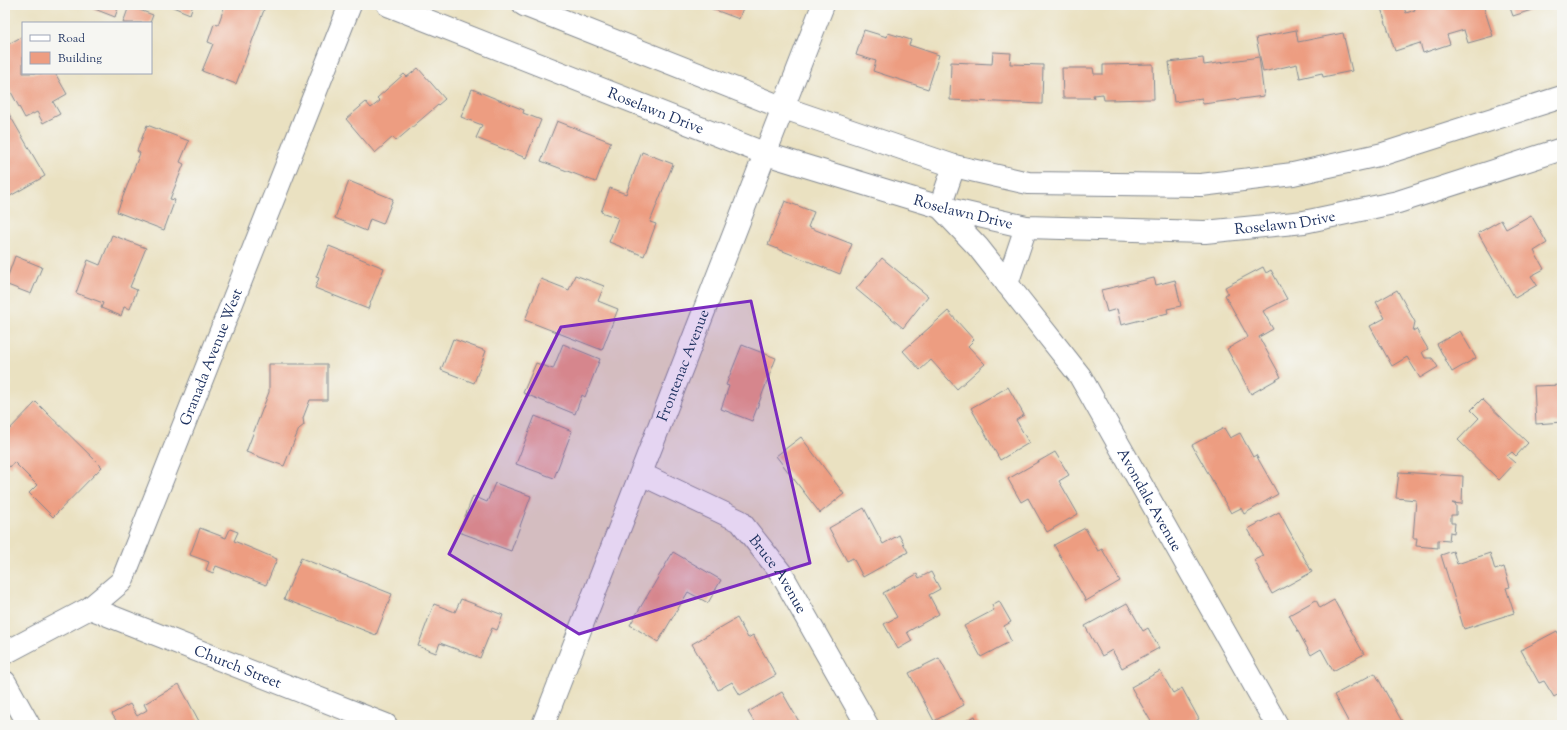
<svg xmlns="http://www.w3.org/2000/svg" width="1567" height="730" font-family="'Sorts Mill Goudy',serif">
<style>
.building{fill:#ed9d81}
.lines{fill:none;stroke-linecap:round;stroke-linejoin:round}
.minor-casing{stroke:#828890;stroke-width:24}
.major-casing{stroke:#828890;stroke-width:24}
.minor{stroke:#fff;stroke-width:22}
.major{stroke:#fff;stroke-width:22}
.marked{fill:#7b2cbf;fill-opacity:0.2;stroke:#7b2cbf;stroke-width:3;stroke-linejoin:round}
.labels{text-anchor:middle;stroke-width:3;stroke-linejoin:round;paint-order:stroke}
.street-label{font-size:15px;fill:#1b2f5e;stroke:#f6f6f2}
</style>
<rect width="100%" height="100%" fill="#f6f6f2"/>
<filter id="ink" filterUnits="userSpaceOnUse"><feTurbulence type="fractalNoise" baseFrequency=".025" numOctaves="2"/><feDisplacementMap in="SourceGraphic" scale="8" xChannelSelector="R" yChannelSelector="G"/><feConvolveMatrix kernelMatrix="1 2 1 2 8 2 1 2 1" color-interpolation-filters="sRGB"/></filter>
<filter id="wash" filterUnits="userSpaceOnUse"><feTurbulence type="fractalNoise" baseFrequency=".012" numOctaves="4" result="noise"/><feDisplacementMap in="SourceGraphic" scale="16" xChannelSelector="R" yChannelSelector="G"/><feGaussianBlur stdDeviation="0.9" result="paint"/><feColorMatrix in="noise" values="0 0 0 0 0 0 0 0 0 0 0 0 0 0 0 0 0 1.4 0 .05"/><feComposite in="paint" operator="in"/></filter>
<g filter="url(#wash)">
<rect width="100%" height="100%" fill="#eae1c1"/>
<g id="blocks">
<g class="building">
<polygon points="88,5 119,5 115,17 87,6"/>
<polygon points="168,5 193,5 190,14"/>
<polygon points="225,5 251,5 264,10 236,84 202,71 213,44 208,42 214,24 218,25"/>
<polygon points="702,5 744,5 739,19"/>
<polygon points="1380,5 1403,5 1406,13 1415,10 1413,5 1483,5 1493,36 1468,43 1464,30 1447,35 1450,44 1423,53 1420,43 1395,51"/>
<polygon points="1509,5 1547,5 1513,16"/>
<polygon points="129,6 153,15 150,23 123,23"/>
<polygon points="864,30 887,37 888,33 911,40 909,45 939,55 928,89 873,71 876,61 856,55"/>
<polygon points="1296,30 1298,42 1343,33 1352,71 1323,77 1322,73 1300,78 1297,64 1263,72 1256,38"/>
<polygon points="23,36 23,73 55,73 67,94 53,102 60,114 43,123 37,112 25,118 5,81 5,46"/>
<polygon points="993,52 1011,53 1010,64 1043,65 1042,104 950,100 951,62 992,64"/>
<polygon points="1259,57 1264,96 1203,104 1202,98 1174,102 1169,62 1203,58 1204,65"/>
<polygon points="1153,64 1154,99 1104,100 1103,94 1093,95 1094,98 1063,98 1062,68 1093,68 1094,74 1103,74 1103,65"/>
<polygon points="418,68 445,99 396,141 393,137 375,153 346,119 366,102 371,108 380,101 377,98 404,74 407,77"/>
<polygon points="472,89 524,110 523,113 541,120 526,158 476,138 482,125 461,117"/>
<polygon points="5,107 45,176 5,199"/>
<polygon points="557,121 611,142 596,182 541,161"/>
<polygon points="147,125 189,141 180,162 184,164 170,199 175,200 164,230 117,212 140,153 137,151"/>
<polygon points="642,152 673,164 650,222 656,224 644,256 609,242 618,218 601,212 610,188 626,194"/>
<polygon points="349,181 393,199 383,224 370,219 366,231 335,218"/>
<polygon points="785,201 814,212 808,227 852,244 840,274 768,245"/>
<polygon points="1531,215 1547,243 1534,251 1544,269 1531,276 1537,285 1515,298 1478,233 1501,220 1506,229"/>
<polygon points="112,235 146,248 130,287 137,290 130,309 124,307 121,316 101,308 103,303 76,293 88,260 100,265"/>
<polygon points="329,246 384,268 368,309 315,288 319,278 316,277"/>
<polygon points="15,256 42,267 31,294 5,284"/>
<polygon points="882,258 928,296 903,328 856,289"/>
<polygon points="1263,267 1266,273 1271,270 1287,299 1263,311 1273,329 1259,337 1281,377 1251,394 1227,349 1248,337 1225,295 1228,293 1225,287"/>
<polygon points="575,275 604,286 598,301 618,309 602,350 525,320 541,279 569,290"/>
<polygon points="1154,278 1156,285 1175,280 1181,306 1167,309 1168,313 1121,325 1117,309 1107,312 1101,290"/>
<polygon points="1397,290 1415,322 1413,331 1416,329 1428,349 1422,352 1425,358 1432,358 1438,367 1420,378 1407,357 1392,366 1370,326 1385,318 1376,302"/>
<polygon points="948,311 974,340 968,346 985,364 957,389 931,360 920,370 903,351"/>
<polygon points="1460,331 1476,358 1452,372 1437,344"/>
<polygon points="453,339 486,351 474,383 441,370"/>
<polygon points="563,344 600,359 585,397 582,395 575,414 523,393 536,363 553,369"/>
<polygon points="742,345 776,358 752,421 721,409 729,386 726,385"/>
<polygon points="269,364 327,364 327,400 310,400 303,418 304,425 299,429 284,466 246,452 269,392"/>
<polygon points="1562,385 1562,422 1536,424 1534,386"/>
<polygon points="1008,387 1024,415 1016,420 1029,443 1000,460 971,408"/>
<polygon points="1482,399 1528,443 1516,456 1512,452 1507,456 1515,463 1499,480 1458,440 1479,418 1471,410"/>
<polygon points="36,402 102,467 53,517 29,493 37,485 14,462 10,467 5,463 5,434"/>
<polygon points="535,416 572,431 554,478 516,464"/>
<polygon points="1224,428 1230,438 1240,433 1253,457 1256,455 1278,494 1244,514 1241,508 1231,513 1192,445"/>
<polygon points="801,437 844,494 820,513 776,456"/>
<polygon points="1055,452 1069,475 1059,481 1078,514 1047,532 1028,498 1021,502 1008,479"/>
<polygon points="1399,472 1463,476 1462,504 1452,503 1456,505 1456,515 1451,515 1451,523 1455,523 1454,533 1450,532 1449,541 1438,540 1438,548 1416,546 1417,538 1413,538 1416,500 1396,498"/>
<polygon points="495,483 531,496 511,551 459,532 473,496 487,502"/>
<polygon points="864,508 883,544 899,535 908,552 863,577 853,558 847,561 829,528"/>
<polygon points="1279,512 1312,572 1272,594 1254,560 1263,556 1248,529"/>
<polygon points="200,528 226,538 230,529 238,532 234,541 277,559 266,585 216,566 213,573 206,570 209,562 190,555"/>
<polygon points="1085,528 1098,551 1102,549 1120,581 1086,601 1054,545"/>
<polygon points="1453,551 1457,564 1490,553 1495,570 1504,567 1510,587 1506,588 1514,613 1464,629 1441,555"/>
<polygon points="673,552 721,580 708,603 688,592 658,642 630,625"/>
<polygon points="301,558 392,594 376,635 284,599"/>
<polygon points="931,572 940,589 929,595 939,614 907,632 912,641 898,649 884,624 897,617 883,593 917,574 919,578"/>
<polygon points="461,599 503,615 497,630 492,628 480,658 440,643 436,653 418,646 434,604 455,612"/>
<polygon points="1316,600 1320,608 1334,600 1364,654 1333,671 1321,649 1311,655 1289,615"/>
<polygon points="999,601 1011,622 1004,626 1011,641 981,657 964,626 994,610 992,605"/>
<polygon points="1127,603 1143,631 1148,628 1159,648 1122,668 1112,650 1102,656 1085,626"/>
<polygon points="737,618 748,638 753,635 776,675 740,695 732,682 718,690 692,644"/>
<polygon points="1557,631 1562,641 1562,692 1554,697 1544,681 1539,683 1521,650"/>
<polygon points="939,658 964,705 934,721 909,673"/>
<polygon points="1160,671 1173,693 1182,688 1199,719 1188,725 1153,725 1131,687"/>
<polygon points="1375,673 1404,725 1362,725 1361,722 1355,725 1350,725 1334,695"/>
<polygon points="179,684 200,723 196,725 119,725 112,714 130,704 137,716 147,710 144,704"/>
<polygon points="782,692 801,725 756,725 748,712"/>
<polygon points="975,716 979,725 959,725"/>
</g>
</g>
</g>
<g filter="url(#ink)">
<use href="#blocks" fill-opacity="0" stroke="#828890" stroke-width="1"/>
<g class="lines">
<g class="minor-casing">
<g id="minor">
<path id="s1" d="M388,5L766,154L940,207L1026,227L1205,232L1304,222L1398,202L1562,149"/>
<polyline points="524,5 784,108 954,166 1028,183 1201,185 1293,174 1383,154 1562,97"/>
<path id="s2" d="M954,166L940,207L978,247L1080,376L1277,725"/>
<polyline points="1007,284 1026,227"/>
<path id="s3" d="M641,474L740,521L781,573L867,725"/>
<path id="s4" d="M90,608L386,725"/>
<path id="s5" d="M5,653L90,608L122,581L350,5"/>
<path id="s6" d="M543,725L823,5"/>
</g>
</g>
<g class="major-casing">
<polyline id="major" points="5,682 29,725"/>
</g>
<use href="#minor" class="minor"/>
<use href="#major" class="major"/>
</g>
</g>
<path class="marked" d="M751,301L810,563L579,634L449,554L561,327Z"/>
<g class="labels">
<g class="street-label">
<text dy="5" stroke="none"><textPath href="#s1" startOffset="288">Roselawn Drive</textPath></text>
<text dy="5" stroke="none"><textPath href="#s1" startOffset="612">Roselawn Drive</textPath></text>
<text dy="5" stroke="none"><textPath href="#s1" startOffset="936">Roselawn Drive</textPath></text>
<text dy="5" stroke="none"><textPath href="#s5" startOffset="379">Granada Avenue West</textPath></text>
<text dy="5" stroke="none"><textPath href="#s6" startOffset="386">Frontenac Avenue</textPath></text>
<text dy="5" stroke="none"><textPath href="#s2" startOffset="405">Avondale Avenue</textPath></text>
<text dy="5" stroke="none"><textPath href="#s3" startOffset="175">Bruce Avenue</textPath></text>
<text dy="5" stroke="none"><textPath href="#s4" startOffset="159">Church Street</textPath></text>
</g>
</g>
<rect width="1567" height="730" fill="none" stroke="#f6f6f2" stroke-width="20"/>
<rect x="22" y="22" width="130" height="52" fill="#f6f6f2" stroke="#9ea6b7"/>
<rect x="30" y="35" width="20" height="6" fill="#ffffff" stroke="#9ea6b7"/>
<text x="58" y="42" font-size="12" fill="#1b2f5e">Road</text>
<rect x="30" y="52" width="20" height="12" fill="#ed9d81" stroke="#9ea6b7"/>
<text x="58" y="62" font-size="12" fill="#1b2f5e">Building</text>
</svg>
